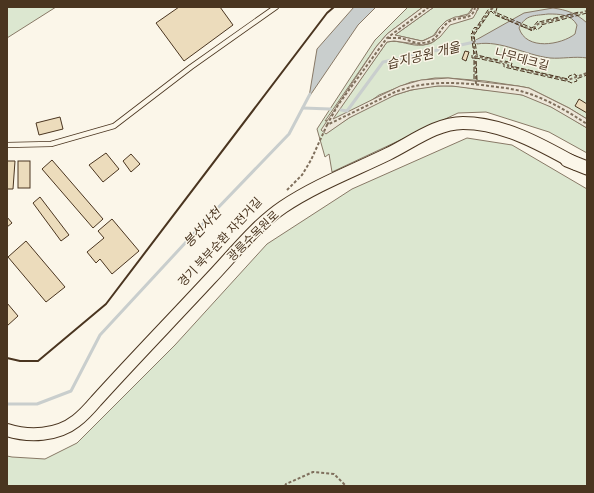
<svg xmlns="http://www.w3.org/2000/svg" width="594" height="493" font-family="Rubik,'Noto Sans KR',sans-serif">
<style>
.green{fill:#dce7d0;stroke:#887966}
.parking{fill:#ede7d9;stroke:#887966}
.water{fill:#c9cecd;stroke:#887966;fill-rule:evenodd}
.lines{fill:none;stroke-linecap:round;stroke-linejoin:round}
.stream{stroke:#c9cecd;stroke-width:3}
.building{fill:#ecdcbc;stroke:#4a3520}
.service-casing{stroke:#4a3520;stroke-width:6}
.tertiary-casing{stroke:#4a3520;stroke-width:14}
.secondary-casing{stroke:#4a3520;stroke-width:15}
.path{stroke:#7f6f5c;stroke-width:2;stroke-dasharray:3 2;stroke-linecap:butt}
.service{stroke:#fbf6e9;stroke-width:4.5}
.tertiary{stroke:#fbf6e9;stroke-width:12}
.secondary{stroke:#fbf6e9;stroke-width:13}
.fence{stroke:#4a3520;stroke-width:1;stroke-dasharray:5 2;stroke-linecap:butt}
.wall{stroke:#4a3520;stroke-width:2}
.labels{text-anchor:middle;stroke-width:3;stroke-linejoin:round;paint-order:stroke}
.street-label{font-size:12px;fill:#4a3520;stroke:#fbf6e9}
.water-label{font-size:13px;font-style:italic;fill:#4a3520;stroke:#fbf6e9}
</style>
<rect width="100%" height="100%" fill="#fbf6e9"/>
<g class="green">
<polygon points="7,7 56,7 7,38"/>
<path d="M408,7H423L387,34L376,47L325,121L332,119L387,42C400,39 411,47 423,45C439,44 439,33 449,25C458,19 464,24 474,14C476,12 478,11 479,7H587V119L569,108L529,88L518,86L485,81L448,78H435L411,82L379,95L326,133C362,108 406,83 452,86C460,86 468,88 476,89C492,91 507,91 522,95C545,101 567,116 587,128V153L549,132L486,112L458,113L332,172L329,154L325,157L317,129L375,40Z"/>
<polygon points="434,7 473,7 468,14 460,16 439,28 433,36 422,41 395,35"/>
<polygon points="467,138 512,145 587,189 587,486 7,486 7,456 12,457 45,459 77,443 175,345 267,244 352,189"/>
</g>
<polygon class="parking" points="423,7 434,7 395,35 422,41 425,40 435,35 439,28 446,21 455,17 466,16 471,12 473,7 478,7 476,13 473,18 450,25 440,37 431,43 423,45 394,41 387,42 333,119 400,86 421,80 448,78 518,86 529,88 569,108 587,119 587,128 551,107 522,95 452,86 438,86 411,90 395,95 349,118 326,134 321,130 376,47 387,34"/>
<g class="water">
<polygon points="354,7 376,7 358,25 309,97 317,49"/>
<path d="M553,8C567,10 576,13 587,23V58C575,56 562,59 550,58C525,55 501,40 477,44L476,40L524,13ZM548,14C559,14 571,14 577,25L575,34C561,45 526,51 519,28C526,14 534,16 548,14Z"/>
</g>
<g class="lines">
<g class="stream">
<polyline points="303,108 330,109"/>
<polyline points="341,110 347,111 383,62 479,41"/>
<polyline points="7,404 37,404 71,391 100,335 212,214 289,134 310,94"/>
</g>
</g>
<g class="building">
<polygon points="179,7 220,7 233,25 184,61 156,23"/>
<polygon points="465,51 469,52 466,61 462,59"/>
<polygon points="579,99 587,104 587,113 575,106"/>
<polygon points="60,117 63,129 39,135 36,123"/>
<polygon points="106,153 119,169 103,182 89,165"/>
<polygon points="131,154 140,164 131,172 123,161"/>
<polygon points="52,160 103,219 93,228 42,169"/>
<polygon points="7,161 15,161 13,189 7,189"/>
<rect x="18" y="161" width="12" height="27"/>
<polygon points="40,197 69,235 61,241 33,203"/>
<polygon points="7,217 12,223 7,227"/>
<polygon points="112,219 139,251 112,274 100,259 96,263 87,252 104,238 98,231"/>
<polygon points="26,241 65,287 46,302 8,257"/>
<polygon points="7,303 18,316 7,326"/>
</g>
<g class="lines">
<g class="service-casing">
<polyline id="service" points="7,145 51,144 114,126 191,67 276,7"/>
</g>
<g class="tertiary-casing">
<path id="tertiary" d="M7,430C29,437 57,436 76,421C84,415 90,408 96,401C133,360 172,320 210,279C233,255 255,226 283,207C316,185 353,171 388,154C411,143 436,123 463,123C503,123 542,145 576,164"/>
</g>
<g class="secondary-casing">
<polyline id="secondary" points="567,160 587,168"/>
</g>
<g class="path">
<polyline points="491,7 497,15 532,30 538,24 587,11"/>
<path d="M388,38C392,38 396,38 400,38C407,39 415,44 422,43C440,42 438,28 450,21C460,16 473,21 475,7"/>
<polyline points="475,56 508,63 508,66 568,80 587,73"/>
<polyline points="476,84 475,56 473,34 492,8"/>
<polyline points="327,125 338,105 387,38 429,7"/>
<path d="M287,190L302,175L311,160L327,125L395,92C423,81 452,82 482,85C496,87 511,88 524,92C547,99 567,111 587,124"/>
<polyline points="285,486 286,484 313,472 334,474 346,486"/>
</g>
<use href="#service" class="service"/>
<use href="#tertiary" class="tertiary"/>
<use href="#secondary" class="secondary"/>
<g class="fence">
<polyline points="496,7 497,9 496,10 497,13 532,28 538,21 539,22 579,12"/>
<polyline points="498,60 477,55 474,35 491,11 495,15 533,31 535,28 537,30 542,26 541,25 587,13"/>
<polyline points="505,61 512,63 511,66 568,79 569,76 575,74 576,76 578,75"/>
<polyline points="474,79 474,58 472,58 472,54 474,54 471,34 473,32 472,31 475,27 476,28 490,7"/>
<polyline points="477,80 476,58 504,64 504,67 570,82 571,83 577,81 576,79 587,75"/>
</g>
<polyline class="wall" points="7,358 20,361 38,361 106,304 327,13 334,7"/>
</g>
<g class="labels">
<g class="street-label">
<text transform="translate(522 59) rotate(15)" y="4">나무데크길</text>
<text transform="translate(253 236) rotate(-44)" y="4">광릉수목원로</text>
<text transform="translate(220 242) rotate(-47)" y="4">경기 북부순환 자전거길</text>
</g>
<g class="water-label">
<text transform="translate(423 55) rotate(-14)" y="5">습지공원 개울</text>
<text transform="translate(202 227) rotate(-47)" y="5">봉선사천</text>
</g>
</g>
<rect width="594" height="493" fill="none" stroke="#4a3520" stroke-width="16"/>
</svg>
